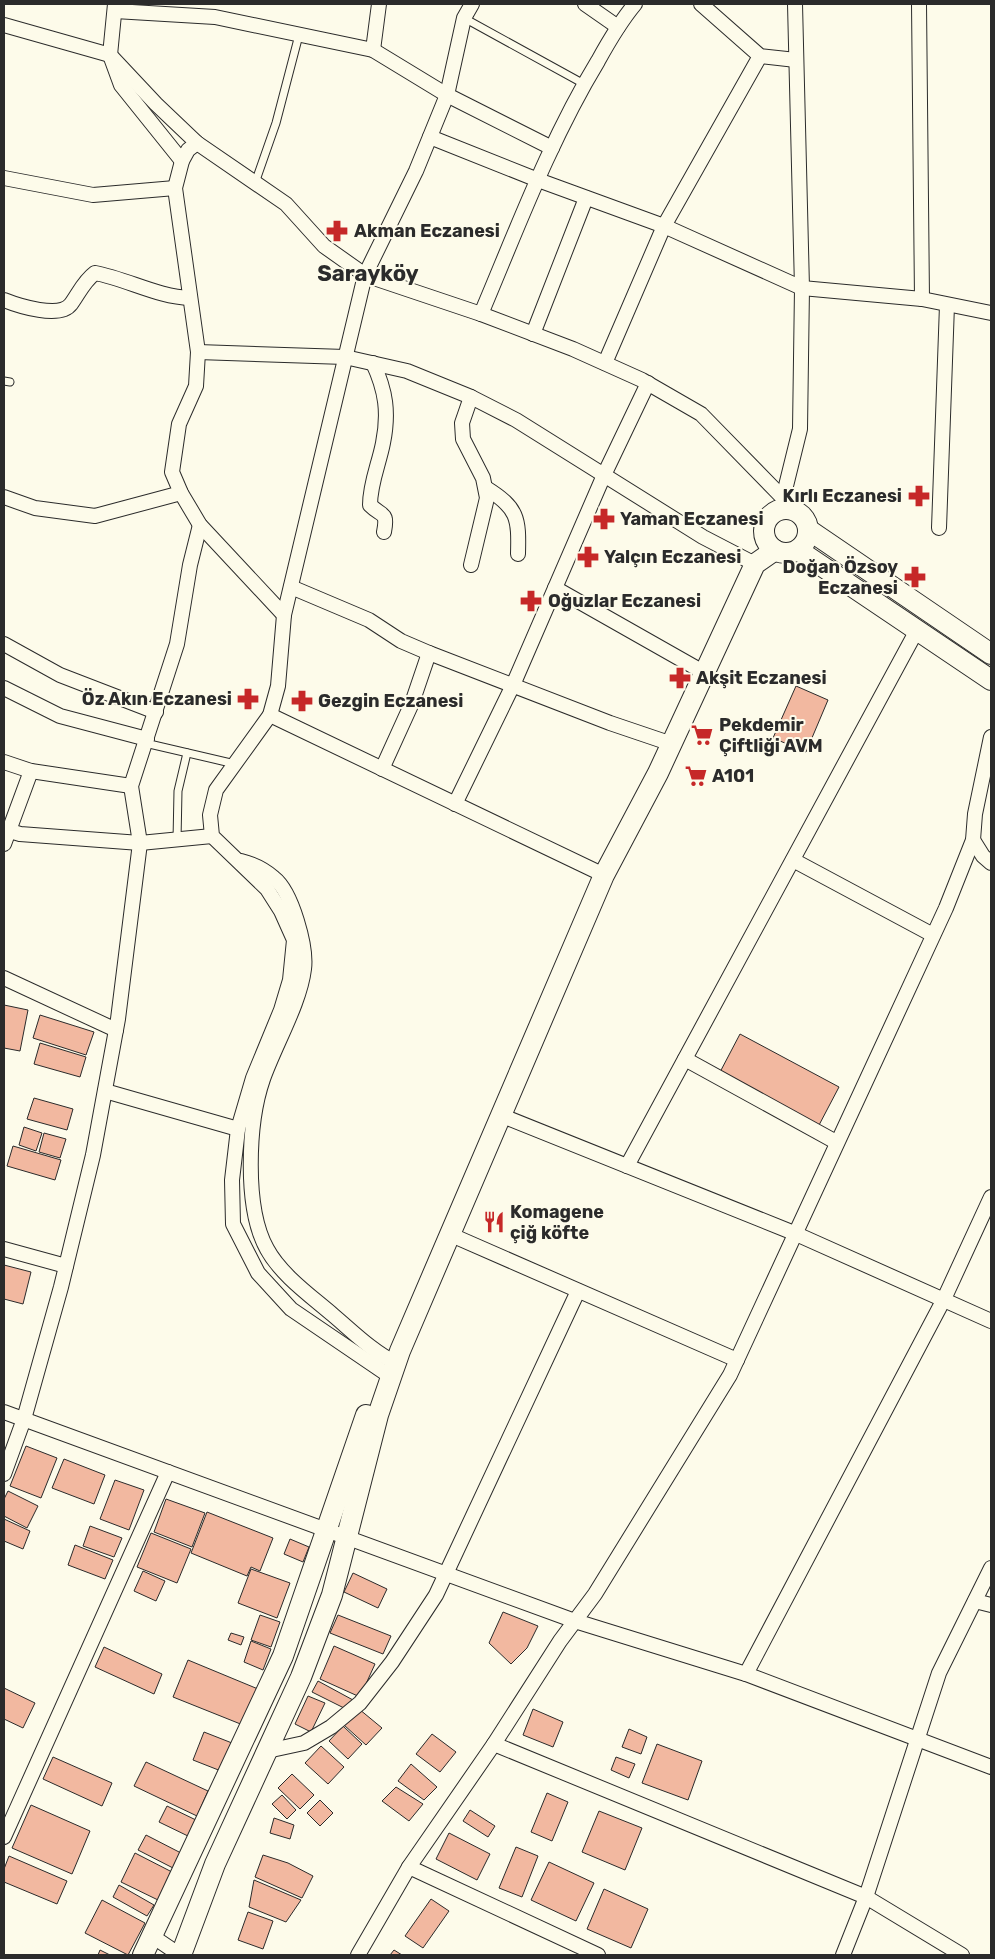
<svg xmlns="http://www.w3.org/2000/svg" width="995" height="1959" font-family="Rubik,sans-serif">
<style>
.building{fill:#f2b8a0;stroke:#2b2b2b}
.lines{fill:none;stroke-linecap:round;stroke-linejoin:round}
.lane-casing{stroke:#2b2b2b;stroke-width:9}
.street-casing{stroke:#2b2b2b;stroke-width:16}
.secondary-casing{stroke:#2b2b2b;stroke-width:22}
.lane{stroke:#fdfbea;stroke-width:7}
.street{stroke:#fdfbea;stroke-width:14}
.secondary{stroke:#fdfbea;stroke-width:20}
.labels{text-anchor:middle;stroke-width:4;stroke-linejoin:round;paint-order:stroke}
.poi-label{font-size:18px;font-weight:bold;fill:#2b2b2b;stroke:#fdfbea;text-anchor:start}
.district-label{font-size:22px;font-weight:bold;fill:#2b2b2b;stroke:#fdfbea}
</style>
<rect width="100%" height="100%" fill="#fdfbea"/>
<g class="building">
<polygon points="796,686 828,700 806,752 773,738"/>
<polygon points="4,1005 28,1010 20,1051 4,1048"/>
<polygon points="40,1015 94,1032 86,1055 33,1038"/>
<polygon points="740,1034 839,1087 818,1127 719,1074"/>
<polygon points="40,1043 86,1057 80,1077 34,1064"/>
<polygon points="34,1098 73,1109 67,1130 27,1119"/>
<polygon points="24,1127 42,1133 36,1151 19,1145"/>
<polygon points="44,1133 66,1139 60,1158 39,1152"/>
<polygon points="13,1146 61,1160 55,1180 7,1166"/>
<polygon points="4,1265 31,1272 23,1304 4,1299"/>
<polygon points="26,1446 57,1458 41,1498 10,1486"/>
<polygon points="64,1459 105,1475 94,1504 52,1488"/>
<polygon points="115,1480 144,1490 129,1530 100,1519"/>
<polygon points="8,1491 38,1506 27,1528 4,1516 4,1499"/>
<polygon points="166,1499 205,1513 192,1547 154,1532"/>
<polygon points="207,1512 273,1538 260,1571 251,1567 247,1576 191,1553"/>
<polygon points="4,1519 30,1531 23,1549 4,1541"/>
<polygon points="90,1526 122,1538 114,1557 83,1546"/>
<polygon points="151,1533 191,1549 177,1583 137,1567"/>
<polygon points="290,1539 309,1547 303,1562 284,1554"/>
<polygon points="75,1545 113,1560 105,1579 68,1565"/>
<polygon points="251,1569 290,1583 277,1618 238,1603"/>
<polygon points="143,1571 165,1581 156,1601 134,1591"/>
<polygon points="353,1573 387,1589 378,1608 344,1592"/>
<polygon points="503,1612 538,1626 527,1648 511,1664 489,1643"/>
<polygon points="260,1615 280,1622 271,1647 251,1640"/>
<polygon points="338,1615 391,1636 383,1654 330,1633"/>
<polygon points="231,1633 244,1637 241,1645 228,1640"/>
<polygon points="251,1641 271,1649 263,1670 244,1662"/>
<polygon points="334,1646 375,1664 360,1697 320,1679"/>
<polygon points="104,1647 162,1674 154,1694 95,1667"/>
<polygon points="188,1660 258,1689 243,1725 173,1697"/>
<polygon points="318,1681 353,1700 348,1710 312,1692"/>
<polygon points="4,1688 35,1703 23,1728 4,1719"/>
<polygon points="308,1696 325,1703 311,1732 295,1724"/>
<polygon points="359,1709 382,1728 366,1745 344,1725"/>
<polygon points="533,1709 563,1722 553,1747 523,1735"/>
<polygon points="343,1726 362,1744 348,1759 329,1741"/>
<polygon points="629,1729 647,1737 641,1754 622,1747"/>
<polygon points="204,1732 232,1743 221,1771 193,1760"/>
<polygon points="432,1734 456,1752 440,1772 416,1754"/>
<polygon points="657,1744 702,1761 688,1800 642,1783"/>
<polygon points="321,1746 344,1767 328,1784 305,1763"/>
<polygon points="53,1757 112,1783 102,1806 43,1779"/>
<polygon points="616,1757 635,1764 629,1778 611,1770"/>
<polygon points="146,1762 208,1791 197,1816 134,1786"/>
<polygon points="411,1764 437,1787 424,1800 398,1781"/>
<polygon points="292,1774 314,1795 300,1809 278,1788"/>
<polygon points="396,1787 423,1804 409,1821 382,1801"/>
<polygon points="547,1793 568,1802 552,1841 531,1832"/>
<polygon points="282,1795 296,1810 287,1819 272,1804"/>
<polygon points="320,1800 333,1813 320,1826 307,1813"/>
<polygon points="31,1805 90,1831 72,1874 12,1848"/>
<polygon points="167,1806 198,1821 190,1837 159,1822"/>
<polygon points="470,1810 495,1826 488,1837 463,1821"/>
<polygon points="599,1811 642,1828 625,1870 582,1852"/>
<polygon points="274,1818 294,1825 290,1839 270,1833"/>
<polygon points="449,1833 490,1854 477,1880 436,1859"/>
<polygon points="146,1835 181,1853 173,1868 138,1850"/>
<polygon points="516,1847 538,1856 522,1897 499,1888"/>
<polygon points="135,1853 172,1872 158,1900 121,1882"/>
<polygon points="263,1855 288,1863 313,1876 302,1898 255,1877"/>
<polygon points="9,1856 67,1881 57,1904 4,1882 4,1869"/>
<polygon points="549,1862 594,1883 576,1921 531,1900"/>
<polygon points="254,1880 301,1900 286,1922 249,1907"/>
<polygon points="119,1885 154,1905 147,1916 113,1897"/>
<polygon points="604,1889 648,1909 631,1948 587,1929"/>
<polygon points="431,1899 449,1911 423,1948 405,1936"/>
<polygon points="102,1900 145,1923 128,1955 85,1933"/>
<polygon points="248,1912 273,1921 263,1949 238,1940"/>
<polygon points="100,1950 110,1955 98,1955"/>
<polygon points="394,1950 402,1955 390,1955"/>
</g>
<g class="lines">
<g class="lane-casing">
<g id="lane">
<polyline points="464,18 584,84"/>
<polyline points="255,183 276,123 299,35"/>
<polyline points="4,381 10,382"/>
<polyline points="145,743 235,764"/>
<polyline points="177,840 178,791 187,753"/>
</g>
</g>
<g class="street-casing">
<g id="street">
<polyline points="115,4 110,55 121,85 182,161"/>
<polyline points="585,4 618,27"/>
<polyline points="701,4 760,56 796,60"/>
<polyline points="919,4 922,299"/>
<polyline points="115,11 215,17 373,50 447,95 552,148"/>
<polyline points="4,25 110,55 156,104 197,143 286,204 324,246 365,275 481,314 573,349 642,380 701,414 783,498 788,508"/>
<polyline points="373,50 379,4"/>
<polyline points="430,137 538,180 664,226 802,288 922,299 991,313"/>
<polyline points="197,143 188,150 182,161 175,188 198,352 196,386 179,424 172,472 181,493 200,525 284,615"/>
<polyline points="4,178 93,195 175,188"/>
<path d="M4,300C19,306 60,319 71,304C79,293 84,281 95,273C127,279 158,297 190,298"/>
<path d="M481,314C517,229 550,140 598,61C609,41 620,22 635,4"/>
<polyline points="533,334 586,198"/>
<polyline points="198,352 345,357 407,371 471,397 516,420 703,537 755,564"/>
<path d="M373,363C386,391 389,413 383,443C379,464 370,483 370,505C382,517 388,511 384,532"/>
<polyline points="605,363 664,226 760,56"/>
<polyline points="471,397 462,423 463,439 483,478 487,498 471,565"/>
<path d="M486,488C518,508 519,518 518,554"/>
<polyline points="4,497 35,508 95,516 181,493"/>
<polyline points="783,498 800,429 802,288 795,4"/>
<polyline points="939,528 947,305"/>
<polyline points="291,587 369,620 401,641 429,653 610,723 672,744"/>
<polyline points="555,588 705,673"/>
<polyline points="4,644 60,675 156,712"/>
<polyline points="4,688 60,716 147,739"/>
<polyline points="270,715 604,875"/>
<polyline points="4,762 31,771 131,786"/>
<polyline points="382,769 412,703 429,653"/>
<polyline points="455,804 513,685 604,475 648,383"/>
<polyline points="10,831 20,834 140,843 212,836"/>
<polyline points="973,840 983,856 991,863"/>
<polyline points="4,844 31,771"/>
<polyline points="793,860 933,935"/>
<path d="M241,861C253,864 265,870 274,878C292,892 307,947 304,969C300,1003 275,1045 263,1079C248,1122 244,1208 267,1249C281,1275 311,1296 333,1315C353,1332 373,1352 396,1363"/>
<polyline points="4,978 116,1030"/>
<polyline points="685,1059 836,1142"/>
<polyline points="105,1091 238,1129"/>
<polyline points="500,1115 794,1233 991,1321"/>
<polyline points="627,1166 917,630"/>
<polyline points="449,1234 737,1360"/>
<polyline points="4,1249 66,1266"/>
<polyline points="391,1377 291,1309 258,1273 233,1224 232,1180 238,1129 253,1078 281,1010 290,980 294,940 281,911 267,889 212,836 210,815 216,790 270,715 278,686 284,615 365,275 416,171 447,95 464,18 472,4"/>
<polyline points="4,1412 575,1621 746,1674 991,1767"/>
<polyline points="4,1474 24,1419 61,1287 93,1155 118,1019 140,843 131,786 177,644 190,565 200,525"/>
<polyline points="975,1601 991,1605"/>
<polyline points="746,1674 944,1299 991,1197"/>
<polyline points="494,1744 866,1897 962,1955"/>
<polyline points="267,1751 304,1743 331,1727 360,1703 392,1662 436,1595 578,1291"/>
<polyline points="4,1837 168,1472"/>
<polyline points="409,1867 598,1955"/>
<polyline points="152,1936 180,1955"/>
<polyline points="358,1955 409,1867 494,1744 560,1641 595,1594 730,1375 946,908 973,840 975,814 991,737"/>
<polyline points="843,1955 866,1897 939,1673 991,1568"/>
</g>
</g>
<g class="secondary-casing">
<g id="secondary">
<circle cx="786" cy="531" r="22"/>
<polyline points="809,530 991,654"/>
<polyline points="798,550 991,680"/>
<polyline points="143,1955 283,1656 366,1415"/>
<polyline points="181,1955 215,1864 301,1677 332,1595 378,1415 400,1351 604,875 658,773 755,564 775,550"/>
</g>
</g>
<use href="#lane" class="lane"/>
<use href="#street" class="street"/>
<use href="#secondary" class="secondary"/>
</g>
<defs>
<g id="pharmacy-bare" transform="scale(1.725)"><path d="M-2-6h4v4h4v4h-4v4h-4v-4h-4v-4h4Z" fill="#c62828" stroke="#fdfbea" stroke-width="2.5" paint-order="stroke"/></g>
<g id="supermarket-bare" transform="scale(1.725)"><path d="M-6-5.5h2.5l.6 2H6L4.5 2H-2.5L-4.4-4H-6ZM-1.5 3.2a1.3 1.3 0 1 0 .1 0ZM3 3.2a1.3 1.3 0 1 0 .1 0Z" fill="#c62828" stroke="#fdfbea" stroke-width="2.5" paint-order="stroke"/></g>
<g id="restaurant-bare" transform="scale(1.725)"><path d="M-5-6h1v4h1v-4h1v4h1v-4h1v5L-1.5 .5V6h-2V.5L-5-1ZM5-6V6H3V1.5H1.5Q1.5-4 5-6Z" fill="#c62828" stroke="#fdfbea" stroke-width="2.5" paint-order="stroke"/></g>
</defs>
<g fill-rule="evenodd">
<use href="#pharmacy-bare" x="337" y="231"/>
<use href="#pharmacy-bare" x="919" y="496"/>
<use href="#pharmacy-bare" x="604" y="519"/>
<use href="#pharmacy-bare" x="588" y="557"/>
<use href="#pharmacy-bare" x="915" y="577"/>
<use href="#pharmacy-bare" x="531" y="601"/>
<use href="#pharmacy-bare" x="680" y="678"/>
<use href="#pharmacy-bare" x="248" y="699"/>
<use href="#pharmacy-bare" x="302" y="701"/>
<use href="#supermarket-bare" x="702" y="735"/>
<use href="#supermarket-bare" x="696" y="776"/>
<use href="#restaurant-bare" x="494" y="1222"/>
</g>
<g class="labels">
<g class="poi-label">
<text x="354" y="237">Akman Eczanesi</text>
<text x="902" y="502" text-anchor="end">Kırlı Eczanesi</text>
<text x="620" y="525">Yaman Eczanesi</text>
<text x="604" y="563">Yalçın Eczanesi</text>
<text x="898" y="573" text-anchor="end">Doğan Özsoy<tspan x="898" dy="21">Eczanesi</tspan></text>
<text x="548" y="607">Oğuzlar Eczanesi</text>
<text x="696" y="684">Akşit Eczanesi</text>
<text x="232" y="705" text-anchor="end">Öz Akın Eczanesi</text>
<text x="318" y="707">Gezgin Eczanesi</text>
<text x="719" y="731">Pekdemir<tspan x="719" dy="21">Çiftliği AVM</tspan></text>
<text x="712" y="782">A101</text>
<text x="510" y="1218">Komagene<tspan x="510" dy="21">çiğ köfte</tspan></text>
</g>
<g class="district-label">
<text x="368" y="281">Sarayköy</text>
</g>
</g>
<rect width="995" height="1959" fill="none" stroke="#2b2b2b" stroke-width="10"/>
</svg>
